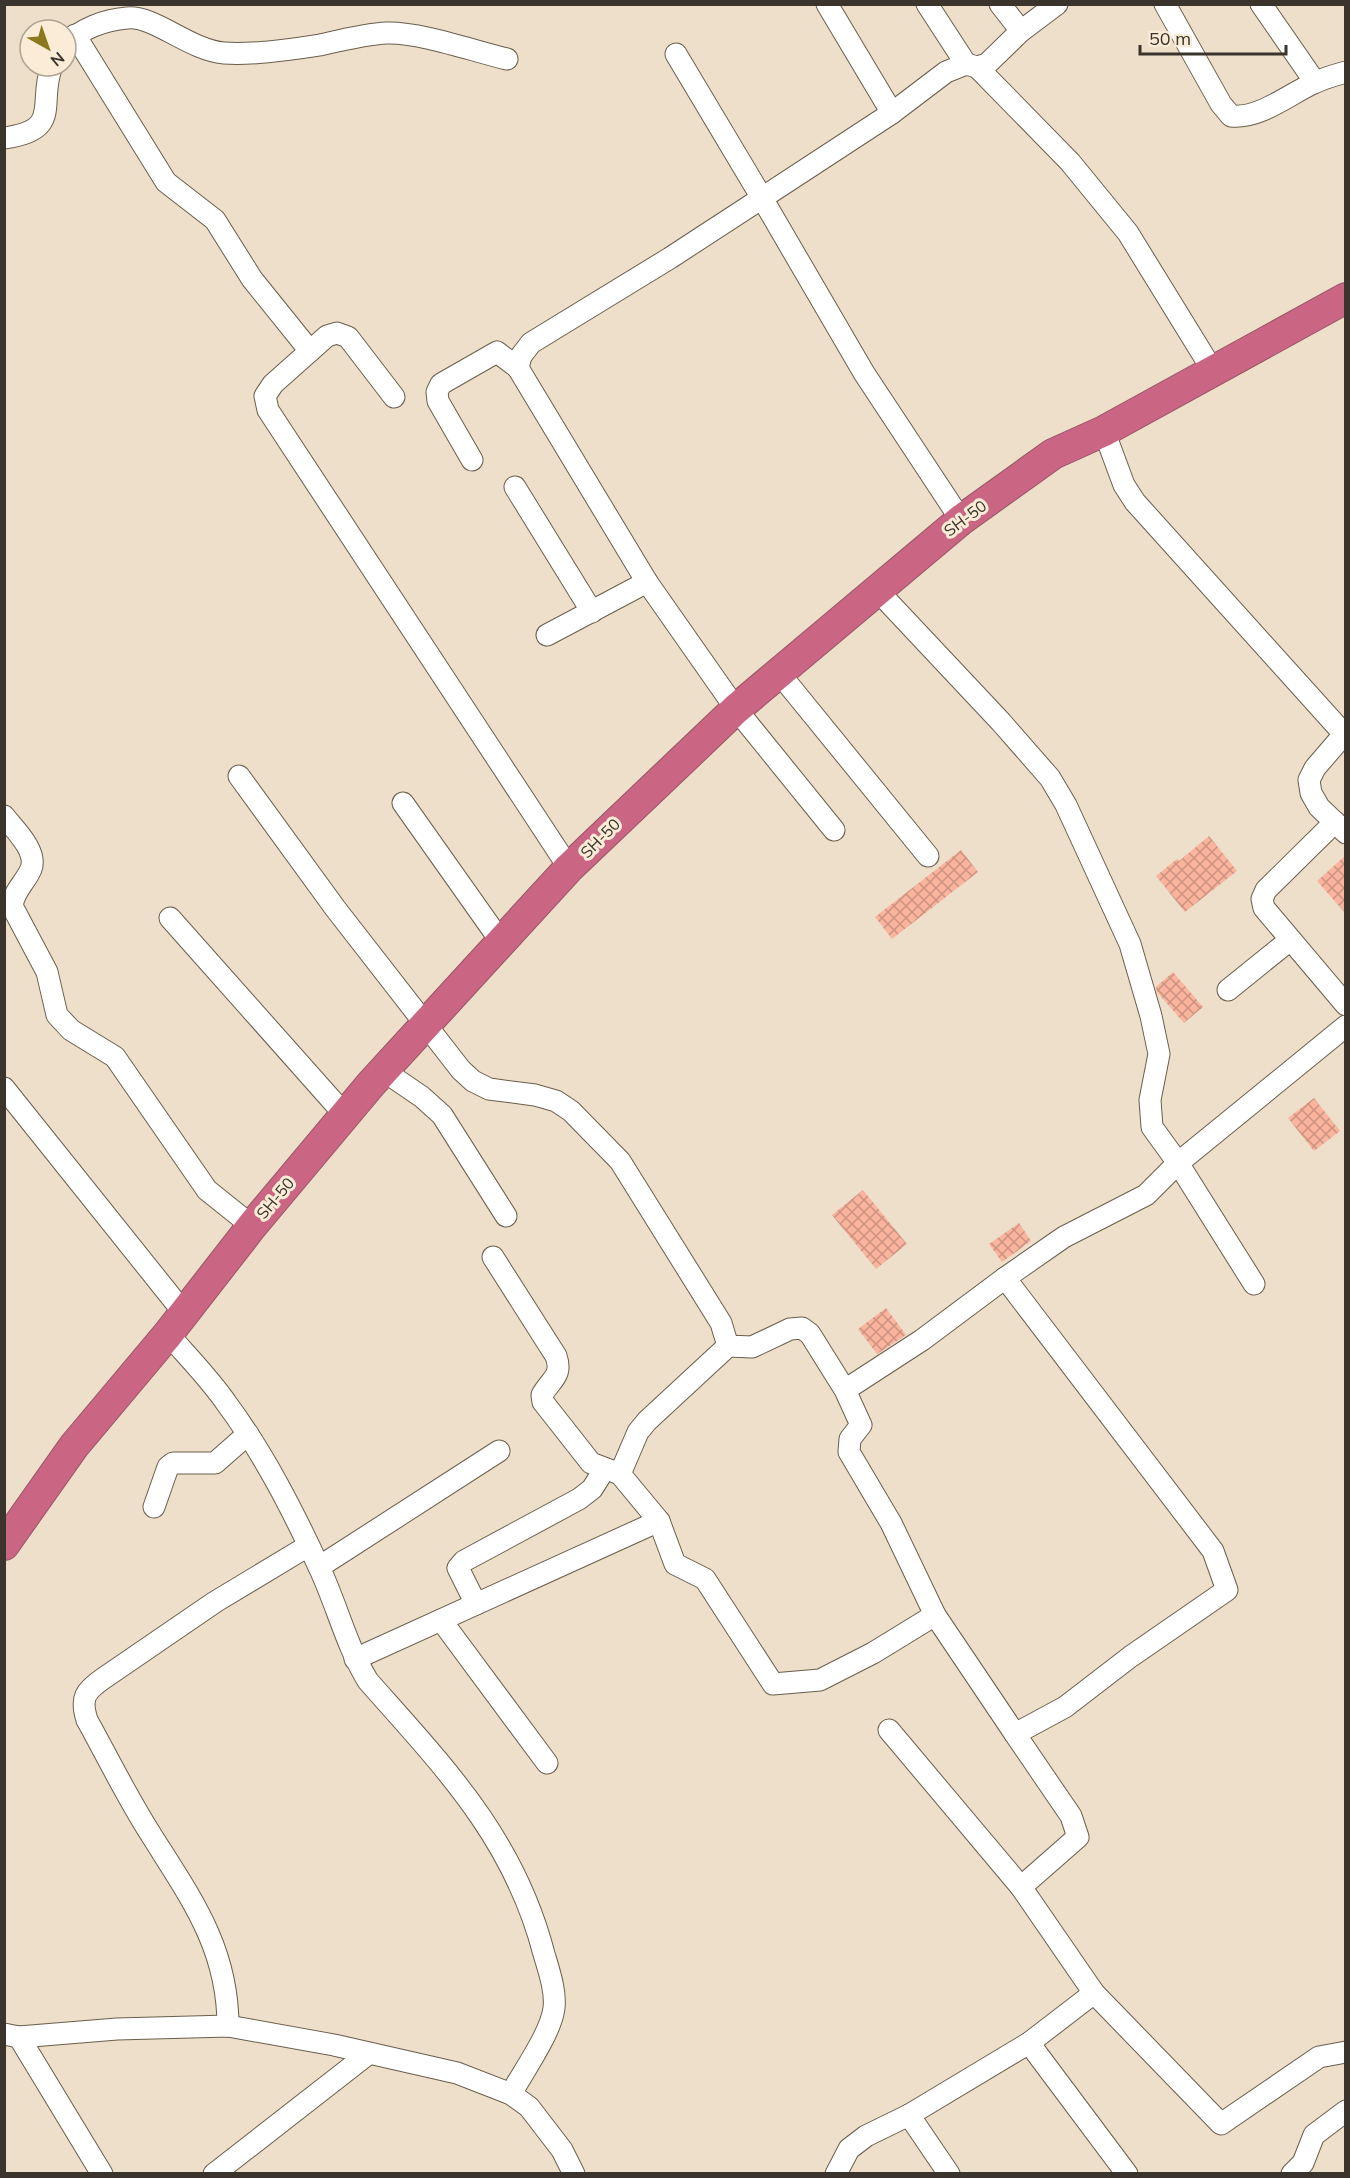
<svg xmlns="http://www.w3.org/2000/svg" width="1350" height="2178" font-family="Mulish,sans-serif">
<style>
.building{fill:url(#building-cross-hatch)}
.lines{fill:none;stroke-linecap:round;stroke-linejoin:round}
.minor-casing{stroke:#6a5e4c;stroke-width:23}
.highway-casing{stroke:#985465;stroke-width:32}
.minor{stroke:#fff;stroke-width:21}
.highway{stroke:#ca6683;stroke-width:30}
.labels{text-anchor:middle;stroke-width:6;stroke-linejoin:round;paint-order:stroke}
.street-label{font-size:16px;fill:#3a342c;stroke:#fbecd7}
</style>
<defs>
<pattern id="building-cross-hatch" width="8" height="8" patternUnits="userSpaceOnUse" patternTransform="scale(1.5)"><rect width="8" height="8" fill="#fab39d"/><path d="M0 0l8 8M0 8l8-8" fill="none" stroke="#cb9280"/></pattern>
</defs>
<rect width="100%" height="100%" fill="#eddfca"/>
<g class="building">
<polygon points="1209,836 1237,871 1185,912 1156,876 1177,859 1179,861"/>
<polygon points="961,850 978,872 892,939 875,917"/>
<polygon points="1346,855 1346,914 1317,881"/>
<polygon points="1173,972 1203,1007 1184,1023 1157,992 1156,987"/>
<polygon points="1314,1098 1340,1131 1314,1151 1288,1118"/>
<polygon points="863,1190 907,1244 876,1269 832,1215"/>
<polygon points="1019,1223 1031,1241 1002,1262 989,1244"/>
<polygon points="886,1308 906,1335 877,1354 858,1329"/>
</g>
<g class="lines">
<g class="minor-casing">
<g id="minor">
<polyline points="827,4 892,113 946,72 966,64 977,67 987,64 1021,31 1057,4"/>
<polyline points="927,4 966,64"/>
<polyline points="1000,4 1021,31"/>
<path d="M1165,4L1221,104L1231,116C1260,119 1289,94 1314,83C1324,78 1335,75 1346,72"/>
<polyline points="1261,4 1315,82"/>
<polyline points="75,35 166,182 215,220 252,279 310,351"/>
<path d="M66,45C81,28 105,20 127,18C154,15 189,50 224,53C249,55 295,49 320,45C342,40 365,34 387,33C420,32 473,51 507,59"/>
<polyline points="676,54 762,198 670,258 531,343 521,356 518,368 647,582 736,709 834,830"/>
<polyline points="977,67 1070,162 1128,233 1213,371"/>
<polyline points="892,113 762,198 864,373 961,520"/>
<path d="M4,138C64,130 37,103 52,66"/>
<polyline points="394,397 348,337 337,333 327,336 273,384 265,396 268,410 569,868"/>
<polyline points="1104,431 1124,485 1135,502 1344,734"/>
<polyline points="472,460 438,401 437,392 441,384 497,352 518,368"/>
<polyline points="515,487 592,612"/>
<polyline points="876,589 1001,722 1050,778 1066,805 1130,944 1151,1016 1159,1054 1150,1100 1152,1127 1178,1163 1254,1284"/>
<polyline points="547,635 647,582"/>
<polyline points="779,673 928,856"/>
<polyline points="1346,732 1315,768 1309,780 1311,793 1319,807 1346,833"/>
<polyline points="239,776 335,908 461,1070 473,1081 489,1089 535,1095 556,1101 571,1111 620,1161 721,1323 728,1346 752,1347 790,1329 802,1328 810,1334 845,1390 861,1425 850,1439 849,1452 891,1523 935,1615 1015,1734 1065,1707 1130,1657 1227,1590 1213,1551 1005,1278 922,1340 845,1390"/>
<polyline points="403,803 502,943"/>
<path d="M4,816C14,829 38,851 31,869C25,883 14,890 12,906L47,972L57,1015L71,1030L115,1057L207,1190L252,1226"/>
<polyline points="1335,822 1266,890 1262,899 1264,908 1346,1005"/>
<polyline points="170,918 345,1115"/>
<polyline points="1228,990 1290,940"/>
<polyline points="384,1071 422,1097 442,1115 506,1216"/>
<polyline points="4,1088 184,1313"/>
<path d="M493,1257L556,1356C563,1376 551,1379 542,1395L543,1402L591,1463L620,1474"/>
<polyline points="1005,1278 1064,1237 1146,1195 1178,1163 1346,1026"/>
<path d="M168,1334C188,1357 210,1379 227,1404C264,1454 293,1511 319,1567C337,1605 346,1645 368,1681C444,1767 514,1838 544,1954C549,1971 556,1991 554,2008C551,2033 524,2070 511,2094"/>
<polyline points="728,1346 647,1421 638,1432 620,1474 659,1521 675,1564 705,1579 773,1684 820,1680 873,1653 935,1615"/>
<polyline points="154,1507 168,1467 173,1463 215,1463 248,1434"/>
<polyline points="319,1567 499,1451"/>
<polyline points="476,1604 458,1568 464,1561 579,1499 592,1489 604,1470"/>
<polyline points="441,1620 547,1763"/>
<polyline points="355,1659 659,1521"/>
<polyline points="889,1730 1021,1887"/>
<polyline points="1015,1734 1071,1816 1078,1837 1021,1887 1094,1993 1221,2124 1319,2057 1346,2052"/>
<path d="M228,2026C228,1947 190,1897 150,1833C127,1797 108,1758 87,1720C80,1698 85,1691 104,1678L215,1602L308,1546"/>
<polyline points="4,2034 19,2037 117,2029 228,2026 334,2045 457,2073 511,2094 529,2107 562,2150 574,2174"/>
<polyline points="19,2037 102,2174"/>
<polyline points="1029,2043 1127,2174"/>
<polyline points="909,2115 949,2174"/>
<polyline points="214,2174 368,2054"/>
<polyline points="836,2174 849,2149 866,2136 909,2115 1029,2043 1094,1993"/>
<polyline points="1292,2174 1303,2163 1314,2135 1346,2111"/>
</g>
</g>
<g class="highway-casing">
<polyline id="highway" points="4,1545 74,1446 168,1334 252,1226 371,1084 569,868 736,709 961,520 1053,454 1104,431 1346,298"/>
</g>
<use href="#minor" class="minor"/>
<use href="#highway" class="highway"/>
</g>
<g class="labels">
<g class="street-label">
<text transform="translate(965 518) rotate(-37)" y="6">SH-50</text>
<text transform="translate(600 838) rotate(-45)" y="6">SH-50</text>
<text transform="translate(275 1198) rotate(-50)" y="6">SH-50</text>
</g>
</g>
<rect width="1350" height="2178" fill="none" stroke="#3a342c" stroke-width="12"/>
<g transform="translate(48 48) rotate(140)"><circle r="28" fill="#fbecd7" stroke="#aea293" stroke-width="1.5"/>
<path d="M0-4.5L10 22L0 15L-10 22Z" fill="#8c781d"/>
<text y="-9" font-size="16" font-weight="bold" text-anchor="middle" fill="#3a342c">N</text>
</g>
<path d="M1140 45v9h146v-9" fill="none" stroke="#3a342c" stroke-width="3"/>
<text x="1149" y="45" font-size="18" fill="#3a342c" stroke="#fbecd7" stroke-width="4.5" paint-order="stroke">50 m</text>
</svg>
